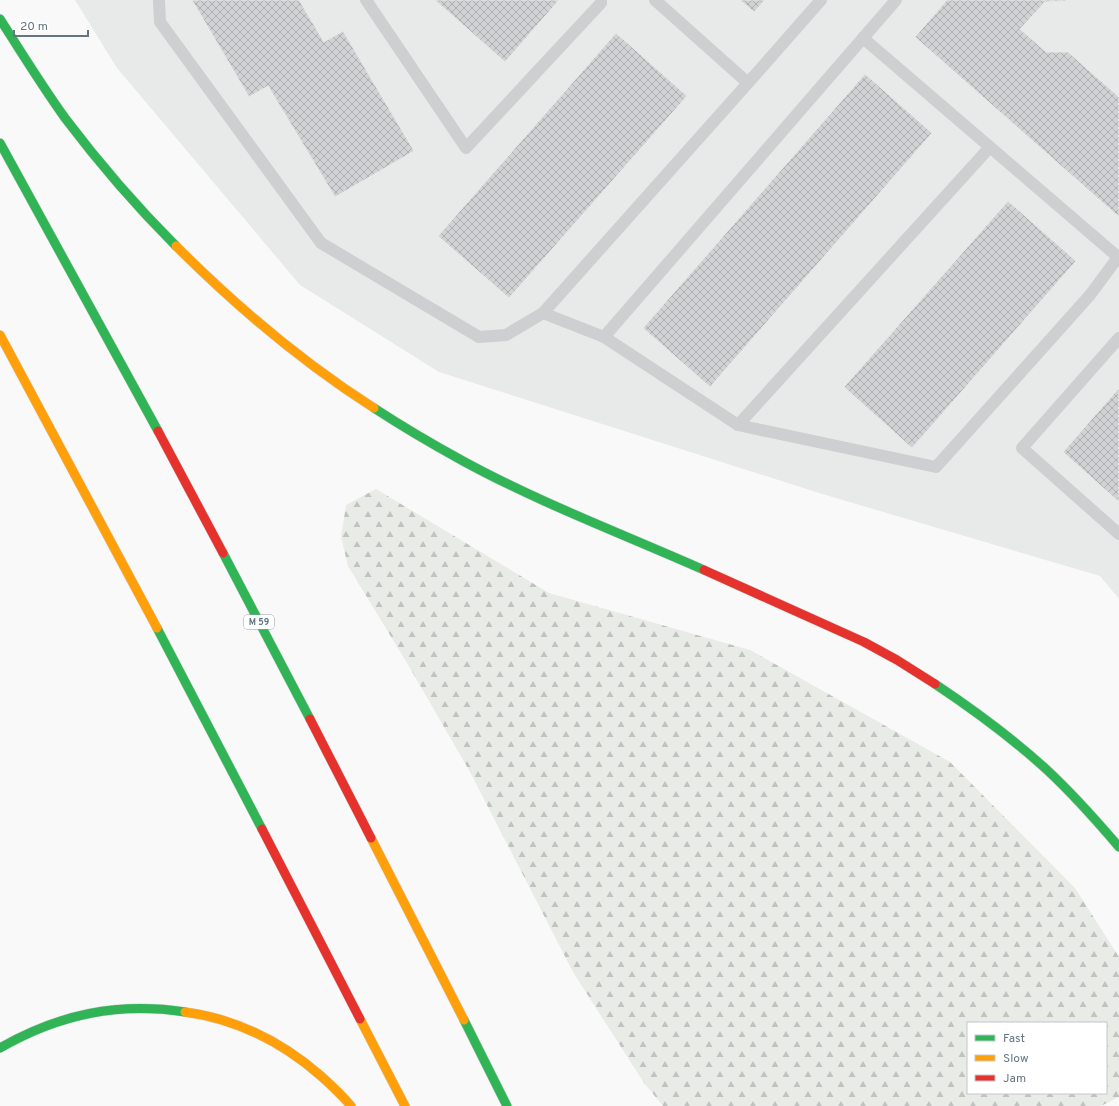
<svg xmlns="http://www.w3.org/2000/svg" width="1119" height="1106" font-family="Overpass,sans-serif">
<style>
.built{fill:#e8e9e9}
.forest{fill:url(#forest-firs);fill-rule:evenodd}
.building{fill:url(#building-cross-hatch);stroke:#e8e8e8}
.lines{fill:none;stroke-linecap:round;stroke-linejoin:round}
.fast-casing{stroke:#d5d6d6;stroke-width:10}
.slow-casing{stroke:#d5d6d6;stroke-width:10}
.jam-casing{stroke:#d5d6d6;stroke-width:10}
.lane{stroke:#cecfd0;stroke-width:12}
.fast{stroke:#30b455;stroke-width:9}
.slow{stroke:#ff9f0a;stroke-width:9}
.jam{stroke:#e5322d;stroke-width:9}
.labels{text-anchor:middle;stroke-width:4;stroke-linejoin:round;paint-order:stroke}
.shield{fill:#fff;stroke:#939fa8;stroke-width:1}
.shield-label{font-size:9px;font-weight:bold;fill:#657683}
</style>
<defs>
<pattern id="forest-firs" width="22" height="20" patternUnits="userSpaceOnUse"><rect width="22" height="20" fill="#e8ebe6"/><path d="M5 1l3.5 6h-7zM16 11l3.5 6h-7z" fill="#c0c3c0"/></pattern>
<pattern id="building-cross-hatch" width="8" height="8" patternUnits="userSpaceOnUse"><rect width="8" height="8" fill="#d0d2d3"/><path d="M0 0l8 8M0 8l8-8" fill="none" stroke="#acafb1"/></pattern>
</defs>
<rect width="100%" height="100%" fill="#f9f9f9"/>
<polygon class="built" points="75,0 1119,0 1119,599 1100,576 819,493 439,372 300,285 117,68"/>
<path class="forest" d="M376,489L549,593L750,650L950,762L1075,888L1119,957V1097L1101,1106H663L644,1083L573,972L470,772L407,663L348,566L341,537L346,505ZM968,1023H1106V1093H968Z"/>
<g class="building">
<polygon points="192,0 299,0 324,42 343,31 414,151 335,197 268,86 249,97"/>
<polygon points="435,0 559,0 505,62"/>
<polygon points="740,0 765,0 754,12"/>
<polygon points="947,0 1067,0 1066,1 1045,2 1020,29 1046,52 1068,52 1119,97 1119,217 915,37"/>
<polygon points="616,33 687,96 509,298 438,236"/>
<polygon points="865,74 932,133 710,387 643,328"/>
<polygon points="1008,201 1076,261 912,448 844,387"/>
<polygon points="1119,388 1119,502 1063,452"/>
</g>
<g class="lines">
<g class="fast-casing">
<g id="fast">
<path d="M0,19C21,52 42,86 65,118C99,163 136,206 176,246"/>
<polyline points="0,143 158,431"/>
<path d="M374,408C403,427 432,444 463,461C540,503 623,534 704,570"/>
<polyline points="223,553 310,719"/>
<polyline points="157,628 262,829"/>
<path d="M935,684C974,710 1012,738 1046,769C1072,793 1096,820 1119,847"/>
<polyline points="464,1020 507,1106"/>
<path d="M0,1048C59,1014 118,1002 185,1012"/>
</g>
</g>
<g class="slow-casing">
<g id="slow">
<path d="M176,246C237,307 302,362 374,408"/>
<polyline points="0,335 157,628"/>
<polyline points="371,838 464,1020"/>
<path d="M185,1012C237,1019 282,1042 321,1076C331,1085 342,1095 351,1106"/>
<polyline points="360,1019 405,1106"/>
</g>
</g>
<g class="jam-casing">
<g id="jam">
<polyline points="158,431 223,553"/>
<polyline points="704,570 864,642 897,660 935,684"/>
<polyline points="310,719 371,838"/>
<polyline points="262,829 360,1019"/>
</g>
</g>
<g class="lane">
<polyline points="159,0 160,22 321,243 479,337 506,335 543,313 604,337 738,425 936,467 1090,295 1119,256"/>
<polyline points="366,0 466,148 601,3 601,0"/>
<polyline points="896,0 863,38 1118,257"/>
<polyline points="748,83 821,0"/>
<polyline points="543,313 748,83 655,0"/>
<polyline points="604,337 863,38"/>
<polyline points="1119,338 1022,448 1119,534"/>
<polyline points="738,425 990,147"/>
</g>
<use href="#fast" class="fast"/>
<use href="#slow" class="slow"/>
<use href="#jam" class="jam"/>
</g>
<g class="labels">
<rect class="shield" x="244" y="615" width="30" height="14" rx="3"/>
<g class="shield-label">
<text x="259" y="625">M 59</text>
</g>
</g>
<rect x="967" y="1022" width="140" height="72" fill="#ffffff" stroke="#c1c8cd"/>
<rect x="975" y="1035" width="20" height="6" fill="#30b455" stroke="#c1c8cd"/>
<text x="1003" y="1042" font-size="12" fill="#657683">Fast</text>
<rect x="975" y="1055" width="20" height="6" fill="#ff9f0a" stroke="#c1c8cd"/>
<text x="1003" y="1062" font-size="12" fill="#657683">Slow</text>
<rect x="975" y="1075" width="20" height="6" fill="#e5322d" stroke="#c1c8cd"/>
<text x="1003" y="1082" font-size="12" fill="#657683">Jam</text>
<path d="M14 30v6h74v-6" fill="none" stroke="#657683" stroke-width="2"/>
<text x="20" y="30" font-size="12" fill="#657683" stroke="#ffffff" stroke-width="3" paint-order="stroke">20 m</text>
</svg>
